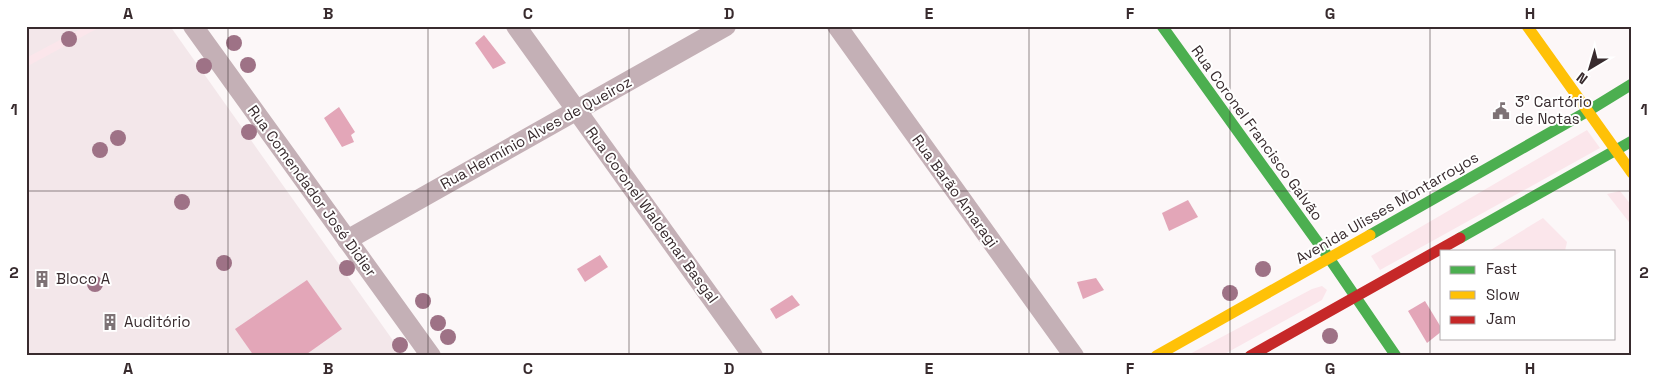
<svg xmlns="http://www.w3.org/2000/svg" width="1658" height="382" font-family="'Space Grotesk',sans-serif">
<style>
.built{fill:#f3e7ea}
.green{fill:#fbe6eb}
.water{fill:#e3a6b8}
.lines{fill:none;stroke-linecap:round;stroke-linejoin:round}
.path{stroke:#c5babc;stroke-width:3;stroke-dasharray:1 4;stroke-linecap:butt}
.street{stroke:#c4b0b6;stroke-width:20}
.fast{stroke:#4caf50;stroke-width:11}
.slow{stroke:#ffc107;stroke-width:11}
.jam{stroke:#c62828;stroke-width:11}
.tree{fill:#9e7286}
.grid{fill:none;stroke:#382b2e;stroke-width:1;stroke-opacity:0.55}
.labels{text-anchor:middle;stroke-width:4;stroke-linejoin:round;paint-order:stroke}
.poi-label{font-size:15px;fill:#382b2e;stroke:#fff;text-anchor:start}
.street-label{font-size:15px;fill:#382b2e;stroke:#fff}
.neatline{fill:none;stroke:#382b2e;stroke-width:2}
.grid-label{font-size:16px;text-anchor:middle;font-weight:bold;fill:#382b2e}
</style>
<rect width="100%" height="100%" fill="#fcf7f8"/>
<polygon class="built" points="26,26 170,26 404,356 26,356"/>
<g class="green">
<polygon points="86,26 102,26 26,67 26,58"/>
<polygon points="1587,130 1600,148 1380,270 1371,256"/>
<polygon points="1620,191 1632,206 1632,226 1607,194"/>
<polygon points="1543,218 1567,242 1565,251 1489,251"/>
<polygon points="1322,286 1327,290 1322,300 1221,356 1186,356 1312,289"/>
</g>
<g class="water">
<polygon points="484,35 506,63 493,69 475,43"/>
<polygon points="339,107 355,132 351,135 354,142 342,147 324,118"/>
<polygon points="1188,200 1198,217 1169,231 1162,213"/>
<polygon points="600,255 608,267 585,282 577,269"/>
<polygon points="1096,278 1104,290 1083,299 1077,282"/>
<polygon points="307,280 342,329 304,356 254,356 235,329"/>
<polygon points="792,295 800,305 776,319 770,309"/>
<polygon points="1425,301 1442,329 1442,331 1427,343 1408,311"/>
</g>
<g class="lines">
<polyline class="path" points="377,354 378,356"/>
<g class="street">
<polyline points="193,26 431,356"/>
<polyline points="516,26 753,356"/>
<polyline points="837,26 1074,356"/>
<polyline points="347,240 726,26"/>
</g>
<g class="fast">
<polyline points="1162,26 1329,258 1396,356"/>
<polyline points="1370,235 1588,111 1632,84"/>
<polyline points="1460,238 1632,141"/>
</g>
<g class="slow">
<polyline points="1527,26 1632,173"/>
<polyline points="1156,356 1370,235"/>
</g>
<polyline class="jam" points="1250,356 1460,238"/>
</g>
<g class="tree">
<circle cx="69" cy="39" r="8"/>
<circle cx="234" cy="43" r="8"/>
<circle cx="248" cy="65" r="8"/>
<circle cx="204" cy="66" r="8"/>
<circle cx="249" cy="132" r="8"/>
<circle cx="118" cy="138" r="8"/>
<circle cx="100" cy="150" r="8"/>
<circle cx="182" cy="202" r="8"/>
<circle cx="224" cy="263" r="8"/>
<circle cx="347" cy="268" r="8"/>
<circle cx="1263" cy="269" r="8"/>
<circle cx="95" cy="284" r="8"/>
<circle cx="1230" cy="293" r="8"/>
<circle cx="423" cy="301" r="8"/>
<circle cx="438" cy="323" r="8"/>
<circle cx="1330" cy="336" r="8"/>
<circle cx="448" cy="337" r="8"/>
<circle cx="400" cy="345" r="8"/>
</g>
<path class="grid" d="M228,26V356M428,26V356M629,26V356M829,26V356M1029,26V356M1230,26V356M1430,26V356M26,191H1632"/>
<defs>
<g id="civic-bare" transform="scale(1.35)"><path d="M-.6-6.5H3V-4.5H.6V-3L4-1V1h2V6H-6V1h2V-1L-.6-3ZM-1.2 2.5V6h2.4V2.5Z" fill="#7d7275" stroke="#fff" stroke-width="2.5" paint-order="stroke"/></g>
<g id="building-bare" transform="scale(1.35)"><path d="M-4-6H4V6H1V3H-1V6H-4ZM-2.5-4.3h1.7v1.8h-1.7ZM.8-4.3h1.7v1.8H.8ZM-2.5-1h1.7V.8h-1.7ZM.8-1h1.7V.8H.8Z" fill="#7d7275" stroke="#fff" stroke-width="2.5" paint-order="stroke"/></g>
</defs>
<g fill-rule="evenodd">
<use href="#civic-bare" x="1501" y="111"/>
<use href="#building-bare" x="42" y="279"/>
<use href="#building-bare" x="110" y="322"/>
</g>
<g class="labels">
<g class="poi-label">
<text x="1515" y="107">3° Cartório<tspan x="1515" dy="17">de Notas</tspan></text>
<text x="56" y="284">Bloco A</text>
<text x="124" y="327">Auditório</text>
</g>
<g class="street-label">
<text transform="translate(536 133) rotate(-29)" y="5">Rua Hermínio Alves de Queiroz</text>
<text transform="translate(1257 133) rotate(54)" y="5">Rua Coronel Francisco Galvão</text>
<text transform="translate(312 191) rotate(54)" y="5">Rua Comendador José Didier</text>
<text transform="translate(955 191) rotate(54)" y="5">Rua Barão Amaragi</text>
<text transform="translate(1387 208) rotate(-30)" y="5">Avenida Ulisses Montarroyos</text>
<text transform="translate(652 215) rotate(54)" y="5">Rua Coronel Waldemar Basgal</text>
</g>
</g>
<rect width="1658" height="382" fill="none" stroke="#ffffff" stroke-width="55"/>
<rect x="1440" y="250" width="175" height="90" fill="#ffffff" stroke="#afaaab"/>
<rect x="1450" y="266" width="25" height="8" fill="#4caf50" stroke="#afaaab"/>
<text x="1486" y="274" font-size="15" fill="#382b2e">Fast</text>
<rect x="1450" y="291" width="25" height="8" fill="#ffc107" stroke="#afaaab"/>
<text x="1486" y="300" font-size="15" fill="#382b2e">Slow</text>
<rect x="1450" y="316" width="25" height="8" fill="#c62828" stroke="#afaaab"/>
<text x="1486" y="324" font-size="15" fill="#382b2e">Jam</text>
<g transform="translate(1590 68) rotate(218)" stroke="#ffffff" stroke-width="4" paint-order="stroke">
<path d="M0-4L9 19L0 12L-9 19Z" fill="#382b2e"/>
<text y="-8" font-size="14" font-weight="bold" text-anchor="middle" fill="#382b2e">N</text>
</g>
<rect x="28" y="28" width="1602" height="326" class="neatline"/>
<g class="grid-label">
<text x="128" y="19">A</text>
<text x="328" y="19">B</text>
<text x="528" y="19">C</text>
<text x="729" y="19">D</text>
<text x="929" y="19">E</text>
<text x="1130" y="19">F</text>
<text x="1330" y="19">G</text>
<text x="1530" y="19">H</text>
<text x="14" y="115">1</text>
<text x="1644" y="115">1</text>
<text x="14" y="278">2</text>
<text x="1644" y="278">2</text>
<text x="128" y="374">A</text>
<text x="328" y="374">B</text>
<text x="528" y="374">C</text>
<text x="729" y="374">D</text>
<text x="929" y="374">E</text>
<text x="1130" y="374">F</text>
<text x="1330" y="374">G</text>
<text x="1530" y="374">H</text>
</g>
</svg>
